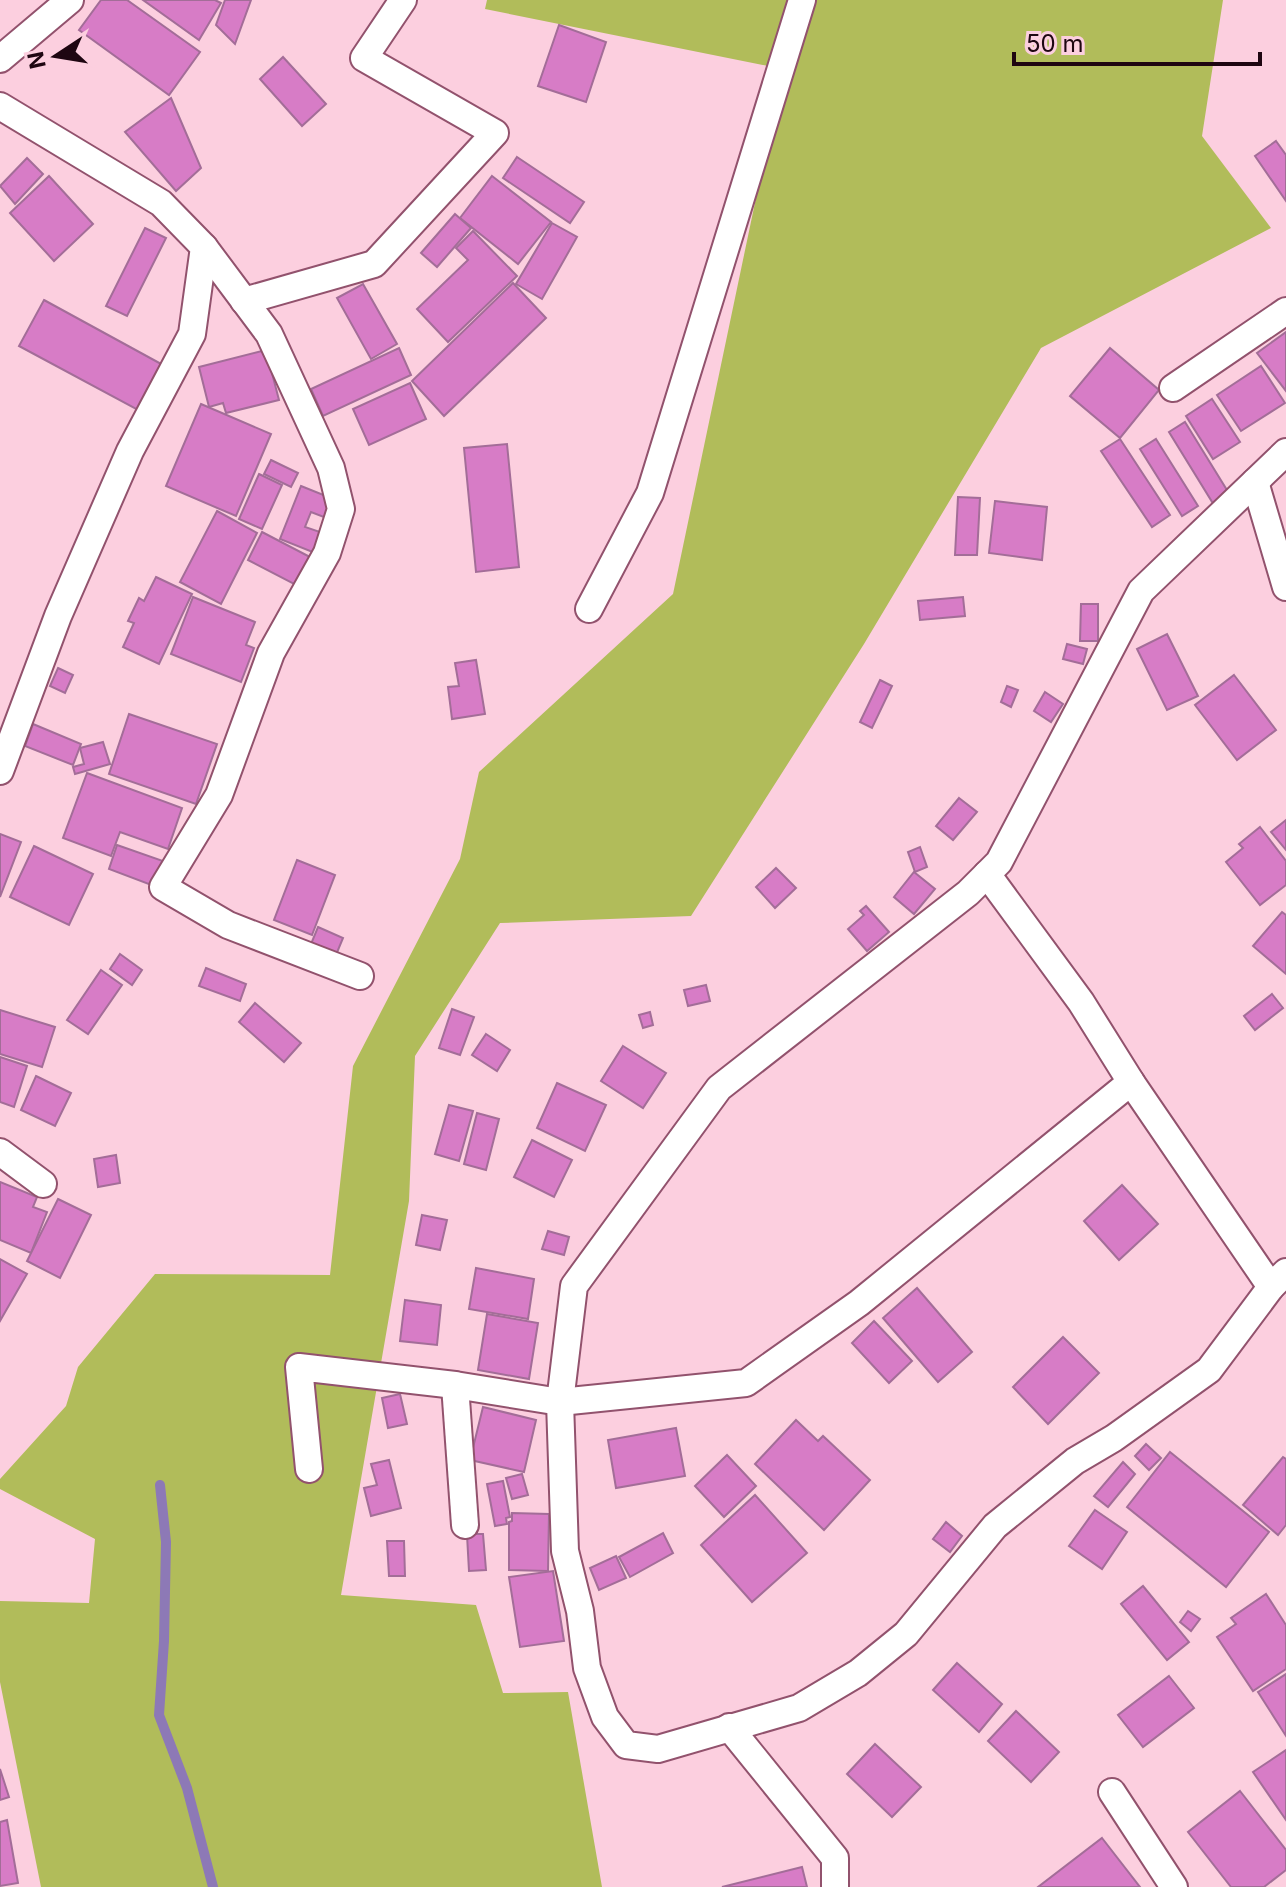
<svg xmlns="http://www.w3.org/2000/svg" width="1286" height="1887" font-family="Inter,sans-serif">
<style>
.green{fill:#b1bc5a}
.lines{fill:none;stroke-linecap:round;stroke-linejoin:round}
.stream{stroke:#8d79b6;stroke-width:10}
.building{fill:#d77cc6;stroke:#a36d98;stroke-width:2}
.minor-casing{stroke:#92526d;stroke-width:30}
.minor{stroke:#fff;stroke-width:26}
</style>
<rect width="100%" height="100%" fill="#fccfdf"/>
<polygon class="green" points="487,0 1223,0 1202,136 1271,228 1041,348 864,644 691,916 500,923 415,1056 409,1201 341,1595 476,1605 503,1693 568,1692 602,1887 41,1887 0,1682 0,1601 89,1603 95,1539 0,1489 0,1479 66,1406 78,1367 155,1274 330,1275 353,1066 460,859 479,772 673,594 783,69 485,9"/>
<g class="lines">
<polyline class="stream" points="160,1485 166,1542 164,1641 159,1715 187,1788 213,1887"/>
</g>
<g class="building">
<polygon points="101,0 127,0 200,52 169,95 79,30"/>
<polygon points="143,0 215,0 221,3 199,40"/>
<polygon points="225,0 251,0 235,44 216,25"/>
<polygon points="559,25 606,42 586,102 538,86"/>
<polygon points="283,57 326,104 302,126 260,79"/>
<polygon points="171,98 201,168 176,191 125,132"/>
<polygon points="1276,141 1286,155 1286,201 1255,156"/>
<polygon points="517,157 584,202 570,223 503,178"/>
<polygon points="27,158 43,174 15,204 0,186"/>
<polygon points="49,176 93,224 54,261 10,213"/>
<polygon points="492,176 551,222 518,264 460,218"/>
<polygon points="455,214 471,228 437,267 421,253"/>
<polygon points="552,223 577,237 542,299 516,284"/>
<polygon points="145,228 166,238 127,316 106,306"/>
<polygon points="473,231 517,276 448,342 417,309 468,260 456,248"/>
<polygon points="513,283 546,318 444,416 412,381"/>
<polygon points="363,284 397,344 371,359 337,298"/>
<polygon points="44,300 163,365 138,410 19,346"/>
<polygon points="1286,332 1286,391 1257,353"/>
<polygon points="399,348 411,375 323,416 311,389"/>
<polygon points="1110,348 1159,390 1120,438 1070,396"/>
<polygon points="266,350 279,400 226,413 223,403 209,407 199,367"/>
<polygon points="1261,366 1285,403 1241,431 1217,395"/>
<polygon points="410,383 426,419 369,445 353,409"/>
<polygon points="1212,399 1240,442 1213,459 1186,416"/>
<polygon points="201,404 271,434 236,516 166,486"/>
<polygon points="1185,422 1230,495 1214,505 1169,432"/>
<polygon points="1120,439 1170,515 1152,527 1101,451"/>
<polygon points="1156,439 1198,506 1182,516 1140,449"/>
<polygon points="507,444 519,567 476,572 464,448"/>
<polygon points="271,460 298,473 291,487 264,474"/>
<polygon points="259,474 282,485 262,529 239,519"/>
<polygon points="301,486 336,500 329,519 311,512 305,527 323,533 315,553 280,539"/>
<polygon points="958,497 980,498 977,555 955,555"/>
<polygon points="995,501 1047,507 1042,560 989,553"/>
<polygon points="217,511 257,533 221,604 180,582"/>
<polygon points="262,532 310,557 296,585 248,560"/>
<polygon points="156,577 192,594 159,664 123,647 134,623 128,621 139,598 144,601"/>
<polygon points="193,597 255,622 246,645 254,648 241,682 171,654"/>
<polygon points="963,597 965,616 920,620 918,601"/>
<polygon points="1081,604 1098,604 1098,641 1080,641"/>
<polygon points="1167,634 1198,696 1167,710 1137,649"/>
<polygon points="1067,644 1087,649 1083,664 1063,659"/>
<polygon points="476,660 485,714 452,719 448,687 459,686 455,663"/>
<polygon points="58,668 73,675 65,693 50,686"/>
<polygon points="1234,675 1276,730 1237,760 1195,705"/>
<polygon points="880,680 892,686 872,728 860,722"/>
<polygon points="1007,686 1018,690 1011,707 1001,702"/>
<polygon points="1045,692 1063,704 1051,722 1034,711"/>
<polygon points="129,714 217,744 196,804 109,774"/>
<polygon points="33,724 81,744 73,765 25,746"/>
<polygon points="103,742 110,764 75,774 73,767 84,764 80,748"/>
<polygon points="87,773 182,808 168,849 120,832 111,856 63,838"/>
<polygon points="959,798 977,812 953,840 936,826"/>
<polygon points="1286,820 1286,850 1271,832"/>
<polygon points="1260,827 1286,861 1286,885 1260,905 1226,862 1243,848 1239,844"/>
<polygon points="0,834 21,842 0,897"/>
<polygon points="117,845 163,861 154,886 109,869"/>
<polygon points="34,846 93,874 69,925 10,897"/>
<polygon points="920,847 927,867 915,872 908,852"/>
<polygon points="297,860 335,875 312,935 274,920"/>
<polygon points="776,868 796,888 775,908 756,887"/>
<polygon points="914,872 935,889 914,914 894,897"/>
<polygon points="866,906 889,932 867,951 848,929 864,915 860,911"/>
<polygon points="1282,912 1286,915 1286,974 1253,946"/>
<polygon points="318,927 343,938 336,955 311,944"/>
<polygon points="120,954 142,970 132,985 110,969"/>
<polygon points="206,968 246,984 240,1001 199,986"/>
<polygon points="101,970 122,985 88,1034 67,1020"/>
<polygon points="706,985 710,1001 688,1006 684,990"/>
<polygon points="1272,994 1283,1008 1255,1030 1244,1016"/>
<polygon points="255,1003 301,1043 284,1062 239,1022"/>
<polygon points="452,1009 474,1017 460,1055 439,1048"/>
<polygon points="0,1010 55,1027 42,1067 0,1054"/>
<polygon points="650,1012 653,1025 643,1028 639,1015"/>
<polygon points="486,1034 510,1050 497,1071 472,1055"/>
<polygon points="623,1046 666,1073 643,1108 601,1081"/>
<polygon points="0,1057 27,1066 14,1107 0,1102"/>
<polygon points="36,1076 71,1093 55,1126 21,1110"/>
<polygon points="557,1083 606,1105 585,1151 537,1128"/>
<polygon points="449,1105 473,1111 459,1161 435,1154"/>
<polygon points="477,1113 499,1119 486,1170 464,1164"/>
<polygon points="532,1140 572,1160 554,1197 514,1177"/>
<polygon points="116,1155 120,1183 98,1187 94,1159"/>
<polygon points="0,1182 37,1197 33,1207 47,1212 31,1253 0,1240"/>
<polygon points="1122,1185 1158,1224 1119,1260 1084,1221"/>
<polygon points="58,1199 91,1215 60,1278 27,1261"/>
<polygon points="422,1215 447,1220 440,1250 416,1245"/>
<polygon points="548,1231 569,1237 564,1255 542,1249"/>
<polygon points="0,1259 27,1274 0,1321"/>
<polygon points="476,1268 534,1279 528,1319 469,1309"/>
<polygon points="917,1288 972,1352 938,1382 883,1318"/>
<polygon points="405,1300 441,1305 437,1345 400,1341"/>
<polygon points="487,1314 538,1323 529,1379 478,1370"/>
<polygon points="874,1321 912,1361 889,1383 852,1343"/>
<polygon points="1063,1337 1099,1373 1048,1424 1013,1387"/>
<polygon points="400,1394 407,1424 388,1428 382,1398"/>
<polygon points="483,1407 536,1420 524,1472 470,1460"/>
<polygon points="796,1420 818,1441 823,1436 870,1480 824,1530 755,1464"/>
<polygon points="676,1428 685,1476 616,1488 608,1440"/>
<polygon points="1146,1444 1161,1458 1149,1470 1135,1456"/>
<polygon points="1170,1452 1269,1532 1226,1587 1127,1507"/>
<polygon points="727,1455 756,1486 724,1517 695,1486"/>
<polygon points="1283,1457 1286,1459 1286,1525 1278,1535 1243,1505"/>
<polygon points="389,1460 401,1508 371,1516 364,1488 377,1485 371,1464"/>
<polygon points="1123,1462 1135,1474 1108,1507 1094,1496"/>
<polygon points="522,1474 528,1495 512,1499 506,1478"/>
<polygon points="503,1481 510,1517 506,1518 507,1524 495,1526 487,1484"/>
<polygon points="755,1495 807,1553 752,1602 701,1545"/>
<polygon points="1095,1510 1127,1532 1102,1569 1069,1546"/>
<polygon points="512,1513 549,1514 548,1571 509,1570 509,1522 512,1521"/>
<polygon points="946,1522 962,1536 950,1552 933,1539"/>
<polygon points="477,1528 477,1534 483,1534 486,1570 469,1571 467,1535"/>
<polygon points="663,1533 673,1553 630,1577 619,1557"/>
<polygon points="387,1541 404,1541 405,1576 389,1576"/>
<polygon points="616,1556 626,1578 599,1590 590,1568"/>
<polygon points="553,1571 564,1641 520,1647 509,1577"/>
<polygon points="1143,1586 1189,1642 1167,1660 1121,1604"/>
<polygon points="1266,1594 1286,1625 1286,1669 1253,1691 1217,1637 1236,1624 1231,1618"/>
<polygon points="1188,1611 1200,1619 1191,1631 1180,1622"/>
<polygon points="957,1663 1002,1704 979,1732 933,1690"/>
<polygon points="1286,1674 1286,1736 1258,1692"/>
<polygon points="1169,1676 1194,1708 1143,1747 1118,1715"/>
<polygon points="1016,1711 1059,1752 1031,1782 988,1741"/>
<polygon points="875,1744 921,1787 892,1817 847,1774"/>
<polygon points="1286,1750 1286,1820 1253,1772"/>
<polygon points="0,1769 9,1797 0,1800"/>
<polygon points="1240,1791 1286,1850 1286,1870 1264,1887 1231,1887 1188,1832"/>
<polygon points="7,1820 18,1883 0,1886 0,1822"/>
<polygon points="1102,1838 1140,1887 1038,1887"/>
<polygon points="802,1867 807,1887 722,1887"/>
</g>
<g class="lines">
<g class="minor-casing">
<g id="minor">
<polyline points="0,59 70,0"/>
<polyline points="0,106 161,203 204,247 192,334 130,451 58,616 0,771"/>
<polyline points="204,247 269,334 331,468 341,509 327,553 271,653 219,795 163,887 228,925 360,976"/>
<polyline points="244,301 374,264 495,133 364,58 403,0"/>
<polyline points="1173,388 1286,311"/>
<polyline points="1286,452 1141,591 999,862 968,893 719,1088 574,1286 560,1402 565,1551 580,1611 587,1668 605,1717 626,1745 658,1749 799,1708 858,1673 906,1634 995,1526 1075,1461 1114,1438 1209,1370 1271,1287 1286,1272"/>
<polyline points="1255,482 1286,587"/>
<polyline points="589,609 650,493 802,0"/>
<polyline points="987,874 1081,1002 1131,1082 1271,1287"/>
<polyline points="0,1152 43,1184"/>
<polyline points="455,1385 465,1525"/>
<polyline points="309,1469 299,1367 455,1385 560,1402 746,1383 859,1303 1131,1082"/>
<polyline points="729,1727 835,1858 835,1887"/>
<polyline points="1112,1792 1174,1887"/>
</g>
</g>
<use href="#minor" class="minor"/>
</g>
<g transform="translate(56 56) rotate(258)" stroke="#fccfdf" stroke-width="6" paint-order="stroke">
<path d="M0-6L14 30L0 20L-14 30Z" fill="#1e0611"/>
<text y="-12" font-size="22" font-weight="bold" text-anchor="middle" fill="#1e0611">N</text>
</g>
<path d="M1014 52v12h246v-12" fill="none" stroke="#1e0611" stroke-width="4"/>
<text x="1026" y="52" font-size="24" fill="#1e0611" stroke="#fccfdf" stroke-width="6" paint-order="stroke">50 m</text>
</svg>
